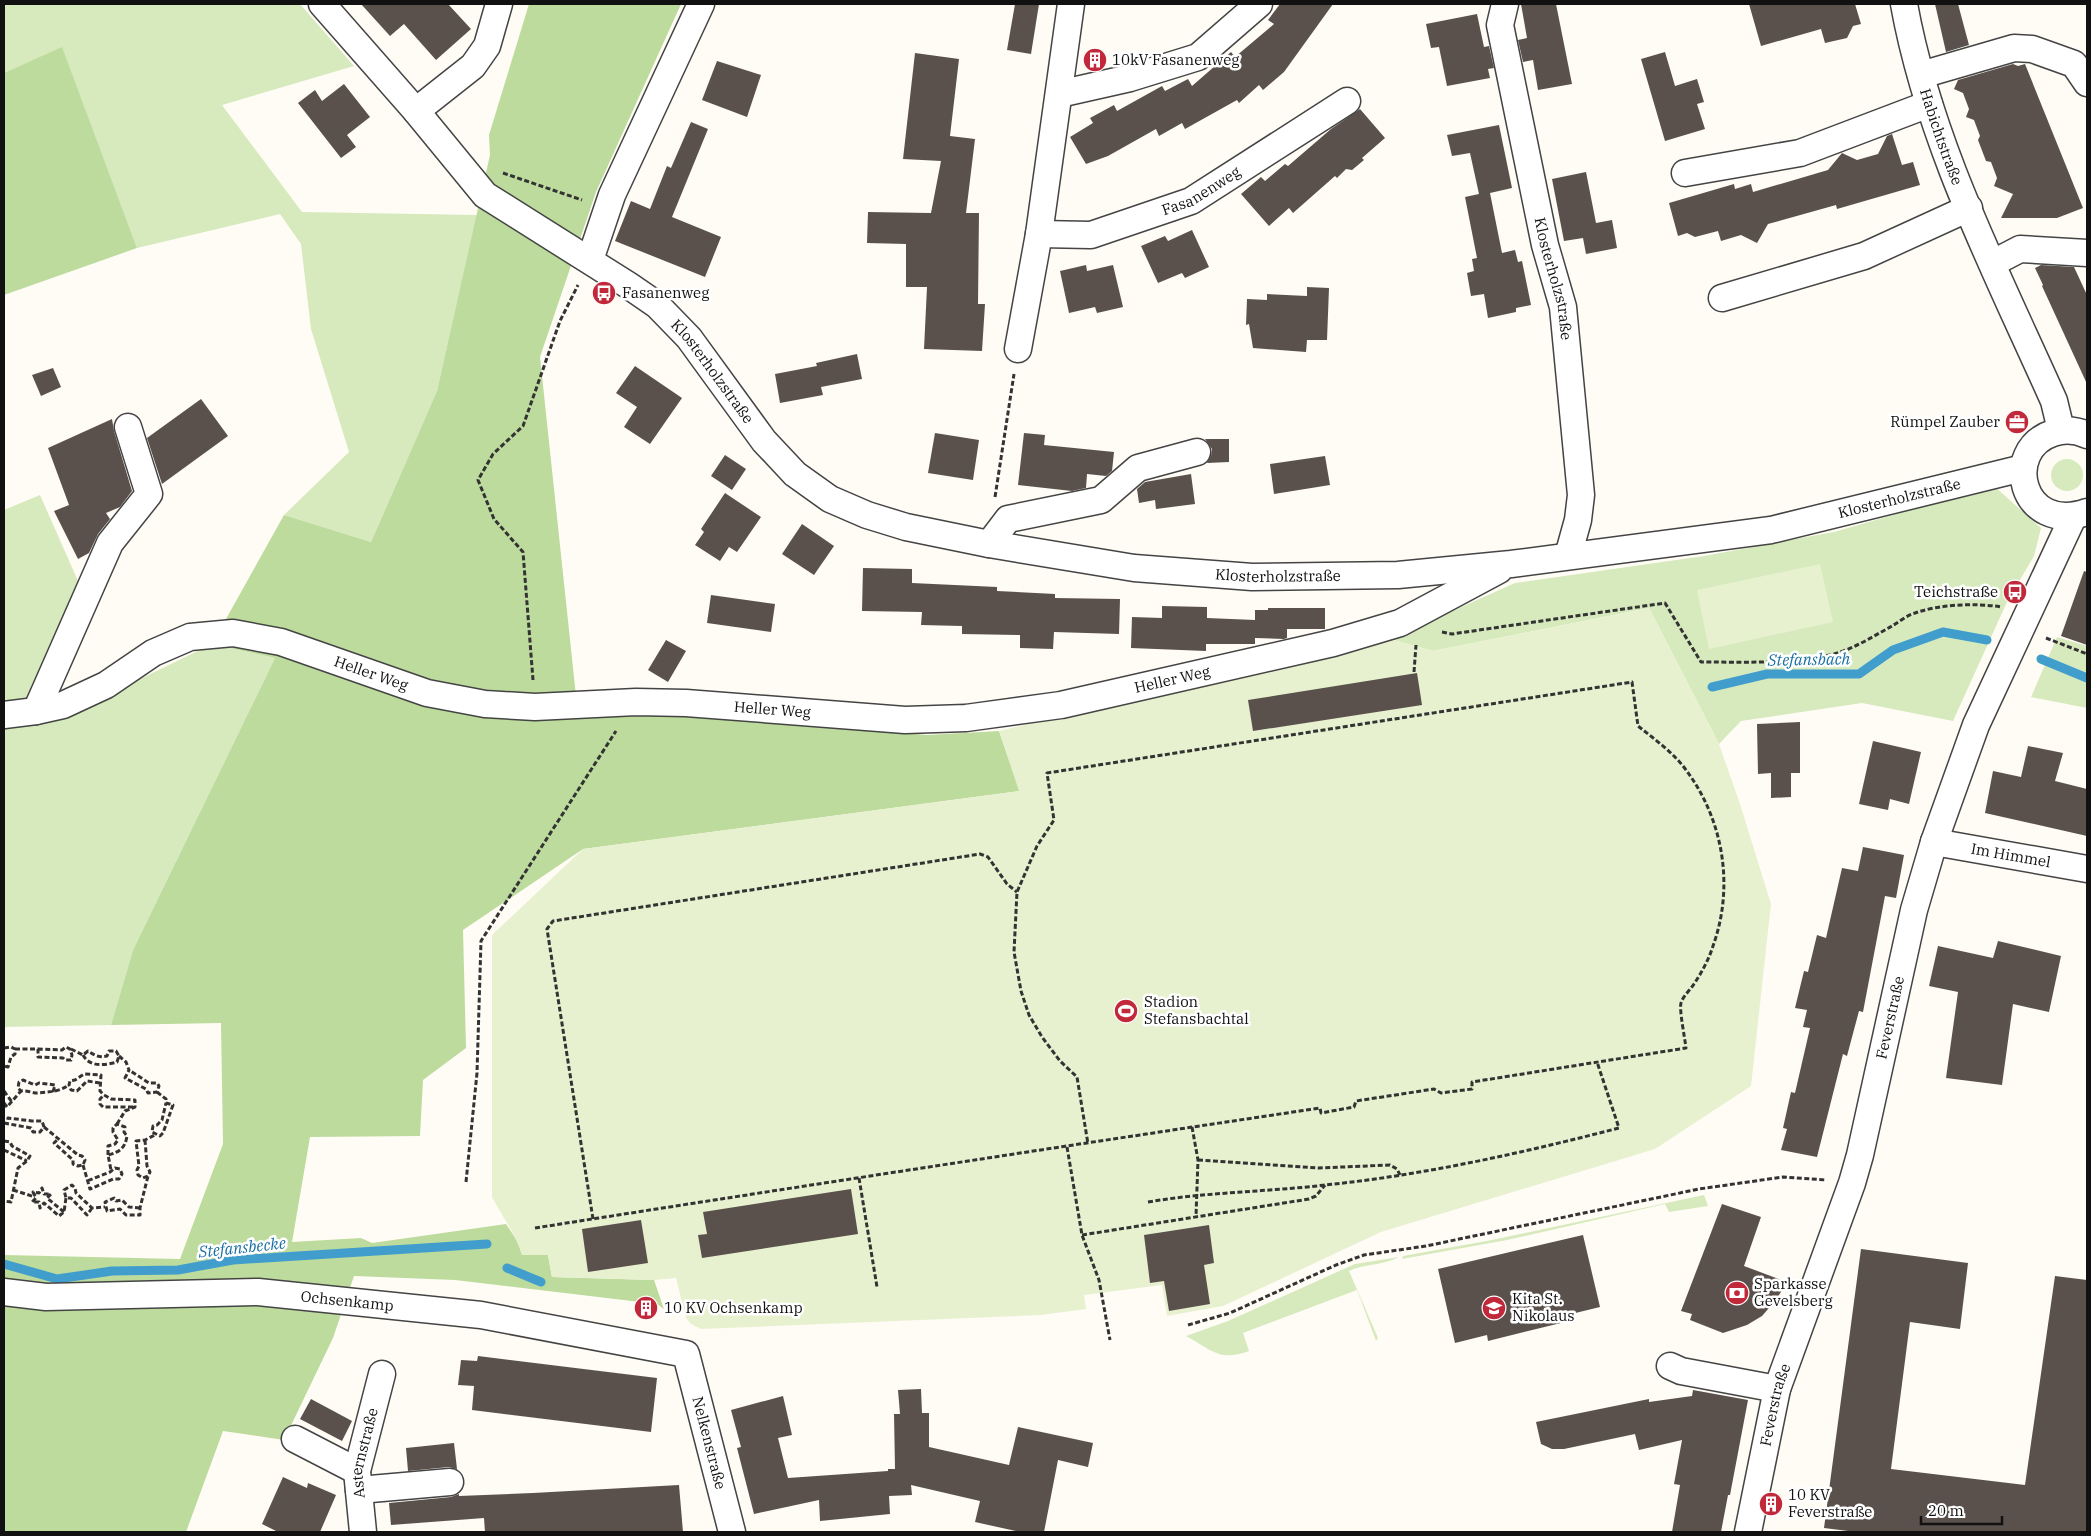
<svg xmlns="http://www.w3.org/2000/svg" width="2091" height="1536" font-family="'IBM Plex Serif',serif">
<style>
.green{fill:#d7eabe}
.forest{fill:#bddb9d}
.pitch{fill:#e8f1cf}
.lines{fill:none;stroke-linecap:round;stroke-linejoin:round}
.stream{stroke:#419ecc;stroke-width:9}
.building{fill:#5a514d}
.minor-casing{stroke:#444;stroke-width:29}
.path{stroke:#333;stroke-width:3;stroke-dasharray:5 2.5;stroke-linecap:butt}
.minor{stroke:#fff;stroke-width:26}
.labels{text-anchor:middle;stroke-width:5;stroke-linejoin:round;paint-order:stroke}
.poi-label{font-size:15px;fill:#111;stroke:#fff;text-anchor:start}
.street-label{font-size:15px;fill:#111;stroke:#fff}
.water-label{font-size:16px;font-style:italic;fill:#1a70a3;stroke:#fff}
</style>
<rect width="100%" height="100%" fill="#fffcf5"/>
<g class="green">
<polygon points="4,4 300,4 354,66 222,105 302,212 477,215 437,391 371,542 284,515 349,452 311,329 301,244 280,214 137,248 62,48 4,73"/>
<circle cx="2067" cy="475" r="16"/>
<polygon points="1994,486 2041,528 2034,556 2007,602 1953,721 1862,703 1741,721 1719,744 1649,608 1433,651 1390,639 1515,583 1704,556 1834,532"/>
<polygon points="40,495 82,590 25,703 4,707 4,510"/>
<polygon points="2057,637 2087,646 2087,708 2031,697"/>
<polygon points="212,644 275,658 133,950 111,1025 4,1027 4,725 66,715"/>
<polygon points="1704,1195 1708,1206 1669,1212 1665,1204 1507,1240 1402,1259 1403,1256 1492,1240"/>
<path d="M1399,1257C1383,1266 1365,1263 1349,1271L1378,1338L1376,1341L1357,1290L1243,1333L1249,1351C1219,1362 1212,1350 1186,1336L1228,1321L1355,1264Z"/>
</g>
<g class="forest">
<polygon points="529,4 681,4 596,192 540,357 578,715 657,712 927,735 999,731 1020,791 583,849 463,930 466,1048 423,1080 420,1136 310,1137 292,1242 361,1238 372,1243 506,1224 518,1242 522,1255 548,1255 552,1277 654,1280 664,1309 657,1304 455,1280 354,1276 333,1338 284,1440 223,1431 186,1532 4,1532 4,1255 180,1259 223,1144 221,1023 111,1025 133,950 275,658 212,644 284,515 371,542 437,391 490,155 489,135"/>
<polygon points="62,47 137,248 4,295 4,73"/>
</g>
<g class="pitch">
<polygon points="1820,564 1833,622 1709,649 1697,590"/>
<path d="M1649,608L1719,744L1740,804L1771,904L1751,1086L1655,1149L1381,1232L1223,1306L1167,1316L1162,1285L1084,1295L1086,1309L1041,1315L701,1329L691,1324L686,1318L676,1278L654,1280L552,1277L548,1255H522C516,1235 502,1216 492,1197V935L583,849L1019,791L999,731L1390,639L1433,651Z"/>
</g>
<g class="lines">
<g class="stream">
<polyline points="2041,659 2087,678"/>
<polyline points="1712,687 1767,674 1859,674 1893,650 1943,632 1987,640"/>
<polyline points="4,1264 57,1279 112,1271 178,1270 233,1260 487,1244"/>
<polyline points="507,1268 541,1282"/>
</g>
</g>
<g class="building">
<polygon points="361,4 448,4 471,29 436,60 404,24 390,36"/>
<polygon points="1015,4 1039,4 1031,54 1007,50"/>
<polygon points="1280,4 1333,4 1284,72 1263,90 1259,85 1239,103 1237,100 1185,129 1182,123 1159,136 1156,129 1108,156 1086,164 1070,137 1093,123 1090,118 1114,105 1117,111 1162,86 1165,91 1188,79 1192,86 1231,52 1235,57 1274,24 1268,20"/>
<polygon points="1521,4 1556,4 1572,84 1538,90 1533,60 1523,62 1518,40 1527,38"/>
<polygon points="1749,4 1855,4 1861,24 1853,26 1847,38 1825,43 1821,29 1761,46"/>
<polygon points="1935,4 1958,4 1969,45 1946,52"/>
<polygon points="1477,14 1484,47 1489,46 1494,68 1488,69 1490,78 1447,86 1439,47 1431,48 1426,24"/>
<polygon points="1665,52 1675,86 1697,79 1704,102 1697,104 1705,129 1665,141 1641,59"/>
<polygon points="915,53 959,59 950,136 975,139 966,213 979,213 978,304 985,304 982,351 924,349 927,287 906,287 906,244 867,243 868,212 931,213 941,161 903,159"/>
<polygon points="717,61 761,75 747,117 702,100"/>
<polygon points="2013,64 2018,66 2025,64 2083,208 2057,218 2001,218 2013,194 1994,186 1997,178 1991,162 1986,161 1978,140 1980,136 1974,120 1966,117 1969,109 1963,93 1954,89 1958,80"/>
<polygon points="344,84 370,117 347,135 356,147 341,158 298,103 315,90 322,101"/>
<polygon points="1360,109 1385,138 1362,158 1364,160 1352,170 1346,169 1337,178 1335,176 1293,213 1289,208 1269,226 1241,194 1261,177 1265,181 1285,164 1288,166 1331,129"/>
<polygon points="691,122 708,129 672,217 721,237 705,277 615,241 631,201 650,209 667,166 671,168"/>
<polygon points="1499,125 1512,188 1490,193 1502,253 1515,250 1518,262 1522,261 1531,305 1516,308 1516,312 1488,318 1484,294 1471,296 1467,273 1474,271 1472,259 1477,258 1465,197 1479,194 1470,153 1452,156 1447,135"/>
<polygon points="1892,134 1902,165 1913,162 1920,185 1837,209 1836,205 1768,224 1757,243 1741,235 1721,241 1718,231 1695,237 1687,233 1678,236 1669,203 1734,184 1735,189 1751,184 1753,192 1828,170 1842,153 1857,160 1878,154 1887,136"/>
<polygon points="1586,172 1596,223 1612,220 1617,248 1586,254 1583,238 1564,241 1552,179"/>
<polygon points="1192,230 1209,267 1185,278 1182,273 1158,283 1141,246 1165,236 1168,241"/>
<polygon points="1086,265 1087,271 1113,265 1123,307 1097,313 1095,307 1069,313 1060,271"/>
<polygon points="2041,265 2074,267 2087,295 2087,384 2042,286 2043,285 2035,268"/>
<polygon points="1307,287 1329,288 1327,340 1307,340 1306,352 1253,348 1249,324 1246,325 1247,299 1267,300 1267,294 1307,296"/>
<polygon points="857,354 862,379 821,387 823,395 780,403 775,374 817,366 816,363"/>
<polygon points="635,366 682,398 650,444 624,427 637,407 616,393"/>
<polygon points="53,368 61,387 41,396 32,375"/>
<polygon points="201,399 228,436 162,484 147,438"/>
<polygon points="112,419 114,431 132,491 120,507 106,513 110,519 98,534 89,553 78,559 54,511 69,505 48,448"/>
<polygon points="935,433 979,440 973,480 928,473"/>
<polygon points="1024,433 1045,435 1044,445 1114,452 1112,471 1106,476 1087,474 1086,488 1072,491 1018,485"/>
<polygon points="1205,439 1229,439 1229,462 1207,463 1211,456 1212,449"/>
<polygon points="725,455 746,469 732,490 711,476"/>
<polygon points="1325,456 1330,485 1274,494 1270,464"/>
<polygon points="1191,474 1195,504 1156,509 1155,500 1139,503 1137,489 1145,482"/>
<polygon points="725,493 761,517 737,552 729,547 720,561 695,545 704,532 701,529"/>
<polygon points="802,524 834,546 814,575 782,554"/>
<polygon points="863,568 912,569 912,583 997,587 997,591 1055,594 1055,598 1120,599 1119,634 1054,632 1053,649 1020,648 1020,635 962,634 962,626 921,625 922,612 862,611"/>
<polygon points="2084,571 2087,572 2087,645 2061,636"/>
<polygon points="711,595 775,604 771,632 707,623"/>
<polygon points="1162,606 1207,607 1207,618 1255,620 1255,610 1268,610 1268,608 1325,608 1325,629 1287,629 1287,638 1284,639 1255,638 1255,633 1255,644 1206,644 1206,651 1131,648 1132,617 1162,618"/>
<polygon points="666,640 686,651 668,682 648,670"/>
<polygon points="1417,673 1422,705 1253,731 1248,700"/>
<polygon points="1800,722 1800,773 1791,773 1791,797 1771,798 1771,773 1758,774 1757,724"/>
<polygon points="1873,741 1921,752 1909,804 1890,799 1888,810 1859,804"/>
<polygon points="2028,746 2063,753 2055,781 2087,789 2087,836 1985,813 1993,771 2021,777"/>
<polygon points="1863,847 1904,855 1896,898 1885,896 1863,1012 1859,1011 1847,1056 1843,1054 1817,1157 1781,1150 1787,1129 1783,1128 1791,1092 1795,1093 1810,1028 1803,1027 1807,1010 1795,1008 1804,971 1808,972 1817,935 1826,938 1842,868 1858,871"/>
<polygon points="1998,941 2061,956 2049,1012 2013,1004 2002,1085 1946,1078 1958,992 1929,986 1938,946 1993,958"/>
<polygon points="851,1189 858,1234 702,1258 698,1235 707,1234 703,1212"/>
<polygon points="1722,1204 1761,1217 1744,1266 1787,1282 1776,1300 1762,1316 1747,1325 1723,1333 1690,1320 1692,1314 1681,1311"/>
<polygon points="641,1220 648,1263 588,1272 582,1229"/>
<polygon points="1209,1225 1214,1263 1204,1265 1210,1304 1169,1311 1164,1281 1150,1283 1144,1235"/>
<polygon points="1583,1235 1600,1307 1563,1316 1565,1322 1488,1341 1487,1335 1455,1343 1438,1269"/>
<polygon points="1861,1249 1968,1263 1960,1329 1910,1322 1891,1469 2025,1485 2055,1276 2087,1280 2087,1532 1856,1532 1824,1528"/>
<polygon points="478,1356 657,1378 651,1432 472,1410 474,1386 458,1385 461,1360 477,1361"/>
<polygon points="921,1389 922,1413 929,1413 929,1447 1009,1465 1018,1427 1093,1443 1088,1467 1058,1460 1044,1532 1020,1532 975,1522 980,1501 911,1485 912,1495 889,1496 890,1514 820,1521 819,1500 754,1514 737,1448 741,1447 731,1410 783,1396 792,1435 778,1438 788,1478 888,1471 888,1469 895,1469 894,1414 900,1414 898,1390"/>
<polygon points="1693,1390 1748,1400 1730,1495 1728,1495 1721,1532 1672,1532 1680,1485 1674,1484 1682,1440 1639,1450 1635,1434 1564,1449 1552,1449 1541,1444 1536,1422 1649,1399 1649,1402 1692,1396"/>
<polygon points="311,1399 352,1421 342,1441 300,1419"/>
<polygon points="454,1443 457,1469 449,1467 408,1471 406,1448"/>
<polygon points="283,1477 307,1488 308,1483 336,1495 320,1532 278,1532 262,1524"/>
<polygon points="679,1485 683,1532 485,1532 484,1518 391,1525 389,1503 451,1497 459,1494 459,1496 533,1493"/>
</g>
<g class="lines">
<g class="minor-casing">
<g id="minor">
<path id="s1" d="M322,4L416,111L485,195L628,285L657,305L689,338L764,441L795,474L830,499L867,515L906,527L989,544L1134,568L1252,577L1398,575L1511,564L1771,530L2023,468"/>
<path id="s2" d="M1505,4L1500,25L1545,245L1563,307L1581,495L1578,520L1568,556"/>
<path id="s3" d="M1904,4C1929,143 1997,273 2054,401L2061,430"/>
<polyline points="1921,75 2014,48 2032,49 2074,64 2087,83"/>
<polyline points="1059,94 1130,78 1198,57 1259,4"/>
<polyline points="416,111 473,66 487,46 499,4"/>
<polyline points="1685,173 1800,153 1929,104"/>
<path id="s4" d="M1039,234L1091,235L1191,201L1347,101"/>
<polyline points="590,260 612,195 701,4"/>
<polyline points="1993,263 2020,249 2087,253"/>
<polyline points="1722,298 1864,256 1969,208"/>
<polyline points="1018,349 1039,234 1071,4"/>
<path d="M2087,435C2076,430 2065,429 2053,433C2001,450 2021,535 2087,512"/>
<polyline points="989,544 1008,519 1101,500 1138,468 1197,452"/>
<polyline points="36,711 110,543 149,494 128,427"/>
<path id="s5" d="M4,715L36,711L63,705L106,685L153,653L190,637L233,633L281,642L427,693L485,704L535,707L636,702L686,703L905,720L966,718L1061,705L1333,643L1400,623L1499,570"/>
<path id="s6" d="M1934,842L2087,869"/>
<path id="s7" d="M4,1292L46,1297L258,1292L481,1315L686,1354L732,1532"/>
<polyline points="1670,1366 1681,1371 1777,1389"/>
<polyline points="295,1439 357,1471"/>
<polyline points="359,1490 450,1482"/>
<path id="s8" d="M363,1532L357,1471L382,1374"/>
<path id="s9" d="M1748,1532L1777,1389L1852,1183L1860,1155L1914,910L1934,842L1976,725L2073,517"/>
</g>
</g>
<g class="path">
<polyline points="503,173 582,200"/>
<polyline points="995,497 1014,374"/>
<path d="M1442,632L1452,634L1665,603L1701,662C1743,662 1788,664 1830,655C1852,650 1872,637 1892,626C1899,622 1907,615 1915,613C1941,604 1975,603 2002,607"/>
<polyline points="2046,638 2087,654"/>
<polyline points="1414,672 1416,645"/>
<polyline points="533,680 523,552 494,519 478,480 493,454 523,426 560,321 578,285"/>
<polyline points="4,1048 11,1047 15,1049 15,1054 11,1057 8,1067 4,1066"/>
<polyline points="15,1049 38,1049 38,1057 63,1058 65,1060 71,1060 72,1055 70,1049 66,1047 62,1050 38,1049"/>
<path d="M71,1049L83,1055L88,1051C94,1055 99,1058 107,1056L109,1051H116L119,1056L117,1062C106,1065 90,1068 83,1055"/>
<polyline points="119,1056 126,1062 129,1070 125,1078 146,1089 148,1093 157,1092 159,1086 157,1083 149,1083 129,1070"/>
<polyline points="100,1083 87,1081 77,1091 71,1090 69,1085 70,1081 75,1080 84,1074 101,1075 100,1091 104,1095"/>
<polyline points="4,1091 12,1102"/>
<path d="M53,1092L55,1085L39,1083L35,1085L23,1080L19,1082L18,1088L21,1091C27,1090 32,1093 37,1093C48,1092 59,1092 69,1085"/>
<polyline points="157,1092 166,1099 166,1103 173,1105 163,1133 160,1136 152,1132 153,1126 157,1125 162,1120 166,1103"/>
<polyline points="4,1103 7,1107 21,1091"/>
<polyline points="4,1123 31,1128 33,1132 40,1132 44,1127 42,1121 32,1121 8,1118 7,1124"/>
<polyline points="117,1124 125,1111 135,1107 135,1100 111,1099 104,1095 100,1099 100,1104 103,1107 135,1107"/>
<polyline points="44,1127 78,1155 82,1156 85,1160 83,1165 78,1166 73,1164 73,1160 54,1143 57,1140"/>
<polyline points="1192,1127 1198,1160 1196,1216"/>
<polyline points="145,1140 147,1166 150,1172 148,1176 143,1178 138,1175 137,1170 139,1166 136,1141 145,1140 155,1135"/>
<polyline points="4,1141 10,1142 12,1146 30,1156 27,1161 18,1168 11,1202 4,1201"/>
<polyline points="1067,1147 1082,1235 1099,1280 1110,1340"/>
<polyline points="4,1150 27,1161"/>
<path d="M108,1155V1146L115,1144L118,1140L113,1132V1128L117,1124L125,1127L124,1132L127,1136C125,1149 119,1152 108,1155L111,1170"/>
<polyline points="1198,1160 1319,1168 1390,1165 1397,1169 1400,1175"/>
<polyline points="83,1165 90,1189 113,1179 119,1179 122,1174 120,1169 115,1168 110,1172 87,1181"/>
<polyline points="859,1178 877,1287"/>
<polyline points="466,1182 477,1073 481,941 616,731"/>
<polyline points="13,1190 35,1197"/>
<path d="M1148,1202C1206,1192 1266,1192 1325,1185C1424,1175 1522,1153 1619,1128L1597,1062"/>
<polyline points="92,1208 87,1215 71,1198 66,1198 64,1190 72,1185 75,1188 76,1193 92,1208 105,1207"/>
<polyline points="140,1208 129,1207 122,1200 116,1201 114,1198 105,1202 107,1211 120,1209 126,1215 140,1215 140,1208 148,1176"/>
<polyline points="64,1212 47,1198 51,1194 44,1194 42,1188 39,1193 33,1192 36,1198 32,1202 39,1202 40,1208 44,1203 59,1216 64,1212 66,1198"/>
<polyline points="593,1219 547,929 553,921 980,854 988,857 1007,884 1017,892"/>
<path d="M535,1228C796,1187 1058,1147 1320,1108L1321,1113L1354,1107L1356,1101L1434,1089L1441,1093L1472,1089V1082L1686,1048C1685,1039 1679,1009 1681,1003C1683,996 1691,989 1694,984C1702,972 1709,959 1713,946C1735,885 1723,817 1683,766C1670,750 1653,738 1638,726L1632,682L1047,773L1054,820L1037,846L1017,892L1014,952L1021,991L1029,1015L1042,1037L1060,1061L1077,1077L1088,1144"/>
<polyline points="1082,1235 1309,1199 1316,1196 1325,1185"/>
<polyline points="1188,1325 1230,1313 1336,1265 1364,1255 1426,1246 1699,1189 1783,1177 1826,1180"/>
</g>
<use href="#minor" class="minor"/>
</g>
<defs>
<g id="building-disc" transform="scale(1.25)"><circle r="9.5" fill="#c1293a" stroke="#fff"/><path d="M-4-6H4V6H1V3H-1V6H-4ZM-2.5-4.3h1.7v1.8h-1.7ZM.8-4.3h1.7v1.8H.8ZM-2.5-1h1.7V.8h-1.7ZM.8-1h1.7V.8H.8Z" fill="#fff"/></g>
<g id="bus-disc" transform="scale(1.25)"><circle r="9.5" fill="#c1293a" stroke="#fff"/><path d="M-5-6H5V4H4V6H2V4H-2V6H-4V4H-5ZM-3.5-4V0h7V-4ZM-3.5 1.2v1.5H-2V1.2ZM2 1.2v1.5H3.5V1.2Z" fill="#fff"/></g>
<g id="office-disc" transform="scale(1.25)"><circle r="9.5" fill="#c1293a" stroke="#fff"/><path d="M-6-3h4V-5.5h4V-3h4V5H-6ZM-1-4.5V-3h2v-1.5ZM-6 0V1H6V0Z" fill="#fff"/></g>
<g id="stadium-disc" transform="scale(1.25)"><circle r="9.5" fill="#c1293a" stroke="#fff"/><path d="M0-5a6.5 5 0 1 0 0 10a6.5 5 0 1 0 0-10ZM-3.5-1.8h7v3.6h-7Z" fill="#fff"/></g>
<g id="bank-disc" transform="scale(1.25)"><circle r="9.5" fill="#c1293a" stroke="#fff"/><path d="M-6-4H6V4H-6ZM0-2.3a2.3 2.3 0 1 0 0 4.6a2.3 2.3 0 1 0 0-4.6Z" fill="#fff"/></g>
<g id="school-disc" transform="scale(1.25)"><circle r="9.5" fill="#c1293a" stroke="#fff"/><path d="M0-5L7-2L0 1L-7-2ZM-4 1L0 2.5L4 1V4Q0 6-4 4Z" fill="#fff"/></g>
</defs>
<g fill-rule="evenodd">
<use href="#building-disc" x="1095" y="60"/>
<use href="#bus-disc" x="604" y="293"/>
<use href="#office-disc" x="2017" y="422"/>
<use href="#bus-disc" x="2015" y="592"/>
<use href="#stadium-disc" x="1126" y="1011"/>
<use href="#bank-disc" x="1737" y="1293"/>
<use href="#building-disc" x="646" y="1308"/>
<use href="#school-disc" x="1494" y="1308"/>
<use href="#building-disc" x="1771" y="1504"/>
</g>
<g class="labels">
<g class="poi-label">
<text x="1112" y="65">10kV Fasanenweg</text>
<text x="622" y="298">Fasanenweg</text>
<text x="2000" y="427" text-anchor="end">Rümpel Zauber</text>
<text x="1998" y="597" text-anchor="end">Teichstraße</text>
<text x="1144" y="1007">Stadion<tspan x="1144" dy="17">Stefansbachtal</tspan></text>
<text x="1754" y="1289">Sparkasse<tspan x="1754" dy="17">Gevelsberg</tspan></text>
<text x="1512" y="1304">Kita St.<tspan x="1512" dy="17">Nikolaus</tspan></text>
<text x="664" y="1313">10 KV Ochsenkamp</text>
<text x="1788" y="1500">10 KV<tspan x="1788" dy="17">Feverstraße</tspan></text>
</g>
<g class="street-label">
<text dy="5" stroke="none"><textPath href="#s3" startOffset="138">Habichtstraße</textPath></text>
<text dy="5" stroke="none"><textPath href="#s4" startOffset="171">Fasanenweg</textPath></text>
<text dy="5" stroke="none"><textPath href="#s2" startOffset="281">Klosterholzstraße</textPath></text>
<text dy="5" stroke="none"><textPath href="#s1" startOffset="542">Klosterholzstraße</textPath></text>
<text dy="5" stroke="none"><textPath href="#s1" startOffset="1802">Klosterholzstraße</textPath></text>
<text dy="5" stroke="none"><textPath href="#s1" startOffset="1174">Klosterholzstraße</textPath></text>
<text dy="5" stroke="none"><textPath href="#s5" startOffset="392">Heller Weg</textPath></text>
<text dy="5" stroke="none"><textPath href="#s5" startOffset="1202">Heller Weg</textPath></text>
<text dy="5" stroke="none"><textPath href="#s5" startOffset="798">Heller Weg</textPath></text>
<text dy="5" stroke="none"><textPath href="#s6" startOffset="78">Im Himmel</textPath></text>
<text dy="5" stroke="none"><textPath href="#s9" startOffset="535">Feverstraße</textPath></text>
<text dy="5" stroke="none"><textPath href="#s7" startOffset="344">Ochsenkamp</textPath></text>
<text dy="5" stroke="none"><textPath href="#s9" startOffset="130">Feverstraße</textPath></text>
<text dy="5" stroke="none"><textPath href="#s7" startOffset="779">Nelkenstraße</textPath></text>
<text dy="5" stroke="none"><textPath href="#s8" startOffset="80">Asternstraße</textPath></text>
</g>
<g class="water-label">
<text transform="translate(1809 659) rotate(-1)" y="6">Stefansbach</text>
<text transform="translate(242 1247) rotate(-6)" y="6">Stefansbecke</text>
</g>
</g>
<rect width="2091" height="1536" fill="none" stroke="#111111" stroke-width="10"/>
<path d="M1921 1516v8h81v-8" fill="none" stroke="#111111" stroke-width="2.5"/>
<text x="1928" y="1516" font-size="15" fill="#111111" stroke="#ffffff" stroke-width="4" paint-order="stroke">20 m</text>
</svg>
